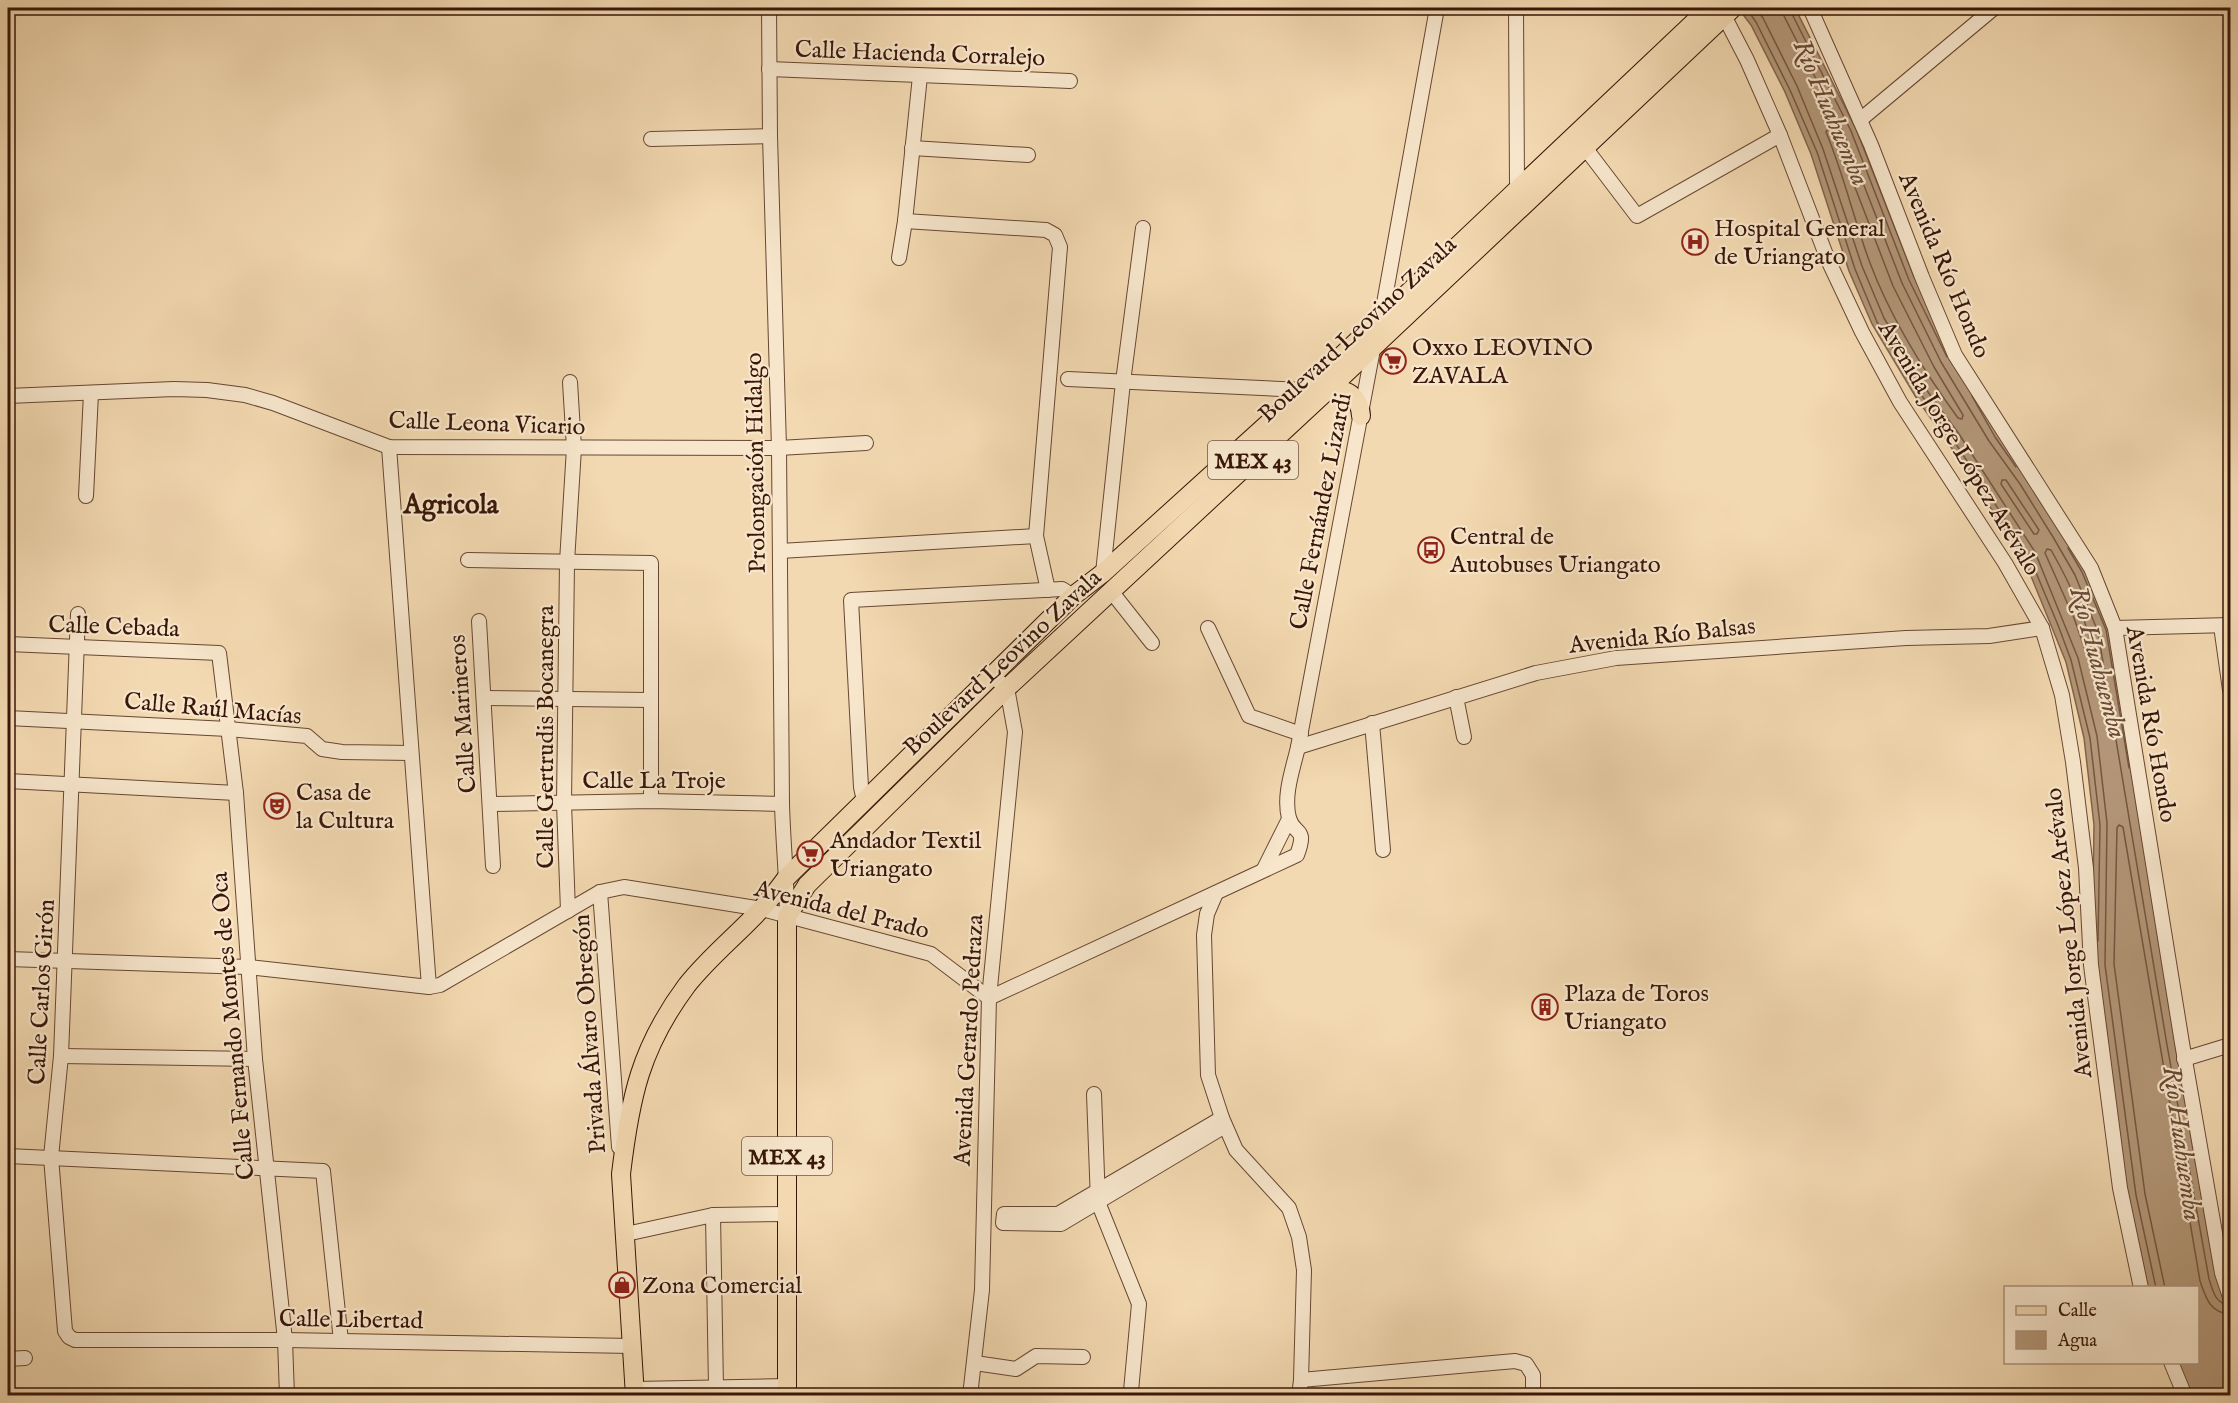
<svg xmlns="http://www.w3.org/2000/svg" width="2238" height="1403" font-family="'IM FELL English',serif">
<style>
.water{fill:#b39778;stroke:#82634b;stroke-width:1.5}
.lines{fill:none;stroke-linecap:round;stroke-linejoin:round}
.shore{stroke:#765640;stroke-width:1.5}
.minor-casing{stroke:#674732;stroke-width:16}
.major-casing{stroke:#381608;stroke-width:20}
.minor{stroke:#f7e6cc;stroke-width:14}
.major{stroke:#f3d9b1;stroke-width:18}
.labels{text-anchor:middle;stroke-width:4.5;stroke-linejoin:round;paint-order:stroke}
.shield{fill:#f7e6cc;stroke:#715443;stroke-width:1.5}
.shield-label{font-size:22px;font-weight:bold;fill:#381608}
.street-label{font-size:24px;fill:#381608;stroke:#f7e6cc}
.poi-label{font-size:24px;fill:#381608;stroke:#f7e6cc;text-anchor:start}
.water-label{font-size:26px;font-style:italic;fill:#694a35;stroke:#f7e6cc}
.quarter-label{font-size:27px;font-weight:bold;fill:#381608;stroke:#f7e6cc}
</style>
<rect width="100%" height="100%" fill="#f3d9b1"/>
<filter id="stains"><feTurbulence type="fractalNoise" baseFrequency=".00333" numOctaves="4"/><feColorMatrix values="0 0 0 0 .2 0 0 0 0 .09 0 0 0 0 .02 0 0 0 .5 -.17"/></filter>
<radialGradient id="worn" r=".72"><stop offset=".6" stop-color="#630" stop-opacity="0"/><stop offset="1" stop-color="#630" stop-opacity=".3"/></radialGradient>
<polygon class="water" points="1738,8 1795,8 1856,129 1914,277 1953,356 2088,569 2112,628 2230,1299 2230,1395 2186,1395 2172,1363 2198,1362 2198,1288 2143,1287 2132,1249 2092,965 2094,825 2084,738 2066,662 2024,559 1947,441 1917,399 1872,324 1849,271 1811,154 1785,92 1751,25"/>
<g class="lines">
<g class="shore">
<polyline points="1746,8 1756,22 1790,90 1817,152 1855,269 1877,322 1922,396 1952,438 2029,556 2058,625 2071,660 2090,738 2100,825 2098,941"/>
<polyline points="1755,8 1763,18 1797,86 1823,149 1862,266 1884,318 1928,392 1959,434 2035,552 2078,658 2097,736 2107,823 2105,965 2136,1195 2156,1288"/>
<path d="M1782,8L1784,16L1844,134L1902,283L1941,362L1989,441L2020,484L2053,537L2075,575L2098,632L2167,1045L2209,1279C2213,1291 2215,1304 2230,1305"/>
<polyline points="1790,8 1791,12 1851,131 1909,280 1947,357"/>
<path d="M1828,129L1831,130L1836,138L1893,286L1934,367L1963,415L1962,419L1958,418C1923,370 1891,319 1870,263C1854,220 1844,175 1826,132Z"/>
<polyline points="1972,396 1995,437 2016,467"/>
<polygon points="2002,480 2006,480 2039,530 2037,534 2034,534 2001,484"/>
<polyline points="2068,548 2082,572 2106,630 2129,768"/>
<path d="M2047,549L2051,550C2070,583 2087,619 2094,657L2092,660L2088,658L2074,618L2045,553Z"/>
<path d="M2165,1288L2145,1194L2114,964L2117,828L2119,825L2123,827L2200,1281C2206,1298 2210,1313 2230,1314"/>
</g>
<g class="minor-casing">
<g id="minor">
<path d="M769,8L770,136L779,448L782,804C783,842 787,879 787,917"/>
<polyline points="1516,8 1517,187"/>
<polyline points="1720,8 1747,60 1780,135 1828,260 1862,332 1900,402 2005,563 2042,628 2062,695 2073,762 2086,868 2091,965 2120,1188 2141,1288"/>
<polyline points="1810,8 1871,145 1922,277 1955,355 2091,568 2115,628 2182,1043 2222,1273 2230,1297"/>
<polyline points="769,69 1070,81"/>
<polyline points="1860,120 1994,8"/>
<polyline points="651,139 770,136"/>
<polyline points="1580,141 1637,216 1780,135"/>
<polyline points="912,148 1028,155"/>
<polyline points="905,221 1046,230 1055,235 1060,247 1036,536 1048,590"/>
<polyline points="899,258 905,221 920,76"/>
<polyline points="1381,320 1437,8"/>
<polyline points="1068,379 1304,390"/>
<polyline points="8,396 174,389 207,390 245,395 273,403 389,447 779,448 866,443"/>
<polyline points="389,447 429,987"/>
<polyline points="86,496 91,393"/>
<polyline points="780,551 1036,536"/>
<polyline points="468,560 651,563 651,801"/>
<polyline points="1103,573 1123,382 1143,228"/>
<polyline points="1111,591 1152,643"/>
<polyline points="78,614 61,1056 51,1157 65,1331 69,1337 75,1340 285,1340 632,1346"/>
<polyline points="479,621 493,866"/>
<polyline points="2221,626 2230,690"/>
<polyline points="1208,628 1249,716 1301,734"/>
<polyline points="2115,628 2230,625"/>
<polyline points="8,644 219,653 236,793 255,1059 285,1340 287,1396"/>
<polyline points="1456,697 1464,737"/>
<polyline points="484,698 650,700"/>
<polyline points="8,718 228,729 307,736 322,749 342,752 411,753"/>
<polyline points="1372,723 1383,850"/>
<polyline points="1298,747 1536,673 1616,658 1906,638 1989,636 2042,628"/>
<polyline points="8,781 236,793"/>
<polyline points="864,801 861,787 851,600 1062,589 1073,596"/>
<polyline points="491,804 651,801 782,804"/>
<polyline points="1264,869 1289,819"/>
<polyline points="600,892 619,1147"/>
<polyline points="1216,893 1207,914 1204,935 1208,1075 1222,1118 1236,1150 1289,1208 1299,1237 1304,1270 1301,1380 1299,1396"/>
<polyline points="568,911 564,803 567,562 574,448 570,382"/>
<polyline points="8,959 248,967 429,987 440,985 600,892 624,887 762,909 931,954 989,998"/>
<path d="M989,998L1297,855C1308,826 1294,836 1289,818C1283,795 1293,769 1298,747L1374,344"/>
<polyline points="61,1056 255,1059"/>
<polyline points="2184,1059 2230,1045"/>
<polyline points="1094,1094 1098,1202 1139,1304 1131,1391"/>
<polyline points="1222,1118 1058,1214 1004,1214 1003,1223 1061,1224 1225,1126"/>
<polyline points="8,1156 323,1171 341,1341"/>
<polyline points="713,1215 716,1388"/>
<polyline points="626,1234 713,1215 787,1214"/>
<polyline points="8,1359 25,1358"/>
<polyline points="2171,1362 2185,1396"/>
<polyline points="975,1363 1016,1369 1036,1356 1083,1357"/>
<polyline points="1301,1380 1515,1361 1526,1364 1533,1375 1533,1396"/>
<polyline points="635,1389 787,1386"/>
<polyline points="970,1396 982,1290 989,998 1015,732 1007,688 991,675"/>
</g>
</g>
<g class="major-casing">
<g id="major">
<path d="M1324,386L1328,390C1347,387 1360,397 1361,416"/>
<path d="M635,1396L621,1174C630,1098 640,1048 687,985C709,957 737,935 761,909C771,899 779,888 787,877L1073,596L1103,573L1317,379L1709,8"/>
<polyline points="787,1396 787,917 807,885 1007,688 1328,390 1733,8"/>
</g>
</g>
<use href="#minor" class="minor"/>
<use href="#major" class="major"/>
</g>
<defs>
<g id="hospital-ring" transform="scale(1.35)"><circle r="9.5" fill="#f7e6cc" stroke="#8f2418" stroke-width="1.5"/><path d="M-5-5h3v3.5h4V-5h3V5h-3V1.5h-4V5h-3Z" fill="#8f2418"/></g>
<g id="supermarket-ring" transform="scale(1.35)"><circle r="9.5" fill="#f7e6cc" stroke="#8f2418" stroke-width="1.5"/><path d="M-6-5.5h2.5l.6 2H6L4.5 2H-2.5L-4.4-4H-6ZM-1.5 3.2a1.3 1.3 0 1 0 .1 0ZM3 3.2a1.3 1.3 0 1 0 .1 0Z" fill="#8f2418"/></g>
<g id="bus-ring" transform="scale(1.35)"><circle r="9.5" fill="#f7e6cc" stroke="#8f2418" stroke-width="1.5"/><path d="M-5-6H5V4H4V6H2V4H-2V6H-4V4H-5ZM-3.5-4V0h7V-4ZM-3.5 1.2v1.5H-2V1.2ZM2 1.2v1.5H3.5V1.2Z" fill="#8f2418"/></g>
<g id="theatre-ring" transform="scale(1.35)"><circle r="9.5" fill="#f7e6cc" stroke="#8f2418" stroke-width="1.5"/><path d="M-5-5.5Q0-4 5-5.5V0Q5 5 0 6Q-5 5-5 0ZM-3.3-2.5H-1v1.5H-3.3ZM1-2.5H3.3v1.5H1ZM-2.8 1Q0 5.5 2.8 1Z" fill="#8f2418"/></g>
<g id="building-ring" transform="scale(1.35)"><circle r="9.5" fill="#f7e6cc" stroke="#8f2418" stroke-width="1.5"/><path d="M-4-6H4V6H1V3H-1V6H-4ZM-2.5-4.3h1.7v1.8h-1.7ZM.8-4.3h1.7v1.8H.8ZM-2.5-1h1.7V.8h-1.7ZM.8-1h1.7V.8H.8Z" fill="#8f2418"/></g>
<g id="shop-ring" transform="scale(1.35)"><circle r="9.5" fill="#f7e6cc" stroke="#8f2418" stroke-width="1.5"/><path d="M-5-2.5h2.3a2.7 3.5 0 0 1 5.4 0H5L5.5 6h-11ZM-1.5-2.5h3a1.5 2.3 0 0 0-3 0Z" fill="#8f2418"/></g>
</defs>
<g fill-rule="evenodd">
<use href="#hospital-ring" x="1695" y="242"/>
<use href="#supermarket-ring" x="1393" y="361"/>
<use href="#bus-ring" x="1431" y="550"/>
<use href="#theatre-ring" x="277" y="806"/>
<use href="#supermarket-ring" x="810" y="854"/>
<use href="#building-ring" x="1545" y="1007"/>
<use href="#shop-ring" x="622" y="1285"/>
</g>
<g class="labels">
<g class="shield">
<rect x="1208" y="441" width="90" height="38" rx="4.5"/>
<rect x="742" y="1137" width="90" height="38" rx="4.5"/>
</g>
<g class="shield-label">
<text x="1253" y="468">MEX 43</text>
<text x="787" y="1164">MEX 43</text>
</g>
<g class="street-label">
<text transform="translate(920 53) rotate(2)" y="8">Calle Hacienda Corralejo</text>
<text transform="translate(1945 265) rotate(67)" y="8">Avenida Río Hondo</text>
<text transform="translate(1357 329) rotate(-43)" y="8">Boulevard Leovino Zavala</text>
<text transform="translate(487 423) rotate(2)" y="8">Calle Leona Vicario</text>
<text transform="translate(1960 448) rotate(59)" y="8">Avenida Jorge López Arévalo</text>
<text transform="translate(755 463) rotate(-91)" y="8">Prolongación Hidalgo</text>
<text transform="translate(1320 511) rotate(-79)" y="8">Calle Fernández Lizardi</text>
<text transform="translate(114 626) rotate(2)" y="8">Calle Cebada</text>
<text transform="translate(1662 635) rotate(-6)" y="8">Avenida Río Balsas</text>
<text transform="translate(1002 662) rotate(-43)" y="8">Boulevard Leovino Zavala</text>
<text transform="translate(213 708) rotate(5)" y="8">Calle Raúl Macías</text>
<text transform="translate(462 714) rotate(-94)" y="8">Calle Marineros</text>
<text transform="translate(2152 724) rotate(80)" y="8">Avenida Río Hondo</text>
<text transform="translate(545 737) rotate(-90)" y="8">Calle Gertrudis Bocanegra</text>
<text x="654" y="788">Calle La Troje</text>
<text transform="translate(842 909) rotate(14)" y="8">Avenida del Prado</text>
<text transform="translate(2068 933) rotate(-96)" y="8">Avenida Jorge López Arévalo</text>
<text transform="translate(41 992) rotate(-87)" y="8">Calle Carlos Girón</text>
<text transform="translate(232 1026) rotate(-95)" y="8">Calle Fernando Montes de Oca</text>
<text transform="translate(589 1034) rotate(-94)" y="8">Privada Álvaro Obregón</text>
<text transform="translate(968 1040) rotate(-87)" y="8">Avenida Gerardo Pedraza</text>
<text transform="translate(351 1319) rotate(1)" y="8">Calle Libertad</text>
</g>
<g class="poi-label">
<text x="1714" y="236">Hospital General<tspan x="1714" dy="28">de Uriangato</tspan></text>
<text x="1412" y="355">Oxxo LEOVINO<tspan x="1412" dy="28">ZAVALA</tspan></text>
<text x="1450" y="544">Central de<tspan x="1450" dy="28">Autobuses Uriangato</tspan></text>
<text x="296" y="800">Casa de<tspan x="296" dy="28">la Cultura</tspan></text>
<text x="830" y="848">Andador Textil<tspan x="830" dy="28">Uriangato</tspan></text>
<text x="1564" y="1001">Plaza de Toros<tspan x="1564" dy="28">Uriangato</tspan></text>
<text x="642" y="1293">Zona Comercial</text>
</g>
<g class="water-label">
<text transform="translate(1832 112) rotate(67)" y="9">Río Huahuemba</text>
<text transform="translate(2099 662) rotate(75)" y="9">Río Huahuemba</text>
<text transform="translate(2183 1143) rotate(82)" y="9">Río Huahuemba</text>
</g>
<g class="quarter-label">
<text x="451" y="513">Agricola</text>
</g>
</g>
<rect width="2238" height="1403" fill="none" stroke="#f3d9b1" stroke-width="30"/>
<rect x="9" y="9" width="2220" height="1385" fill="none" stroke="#381608" stroke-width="3"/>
<rect x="15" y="15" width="2208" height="1373" fill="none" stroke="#381608" stroke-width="1.5"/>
<rect x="2004" y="1286" width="195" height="78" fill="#f7e6cc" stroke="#ab937e" stroke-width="1.5"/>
<rect x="2016" y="1306" width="30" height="9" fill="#f3d9b1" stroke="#ab937e" stroke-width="1.5"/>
<text x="2058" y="1316" font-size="18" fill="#381608">Calle</text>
<rect x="2016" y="1331" width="30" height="18" fill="#b39778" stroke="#ab937e" stroke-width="1.5"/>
<text x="2058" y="1346" font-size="18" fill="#381608">Agua</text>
<rect width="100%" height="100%" filter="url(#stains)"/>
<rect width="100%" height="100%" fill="url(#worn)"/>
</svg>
